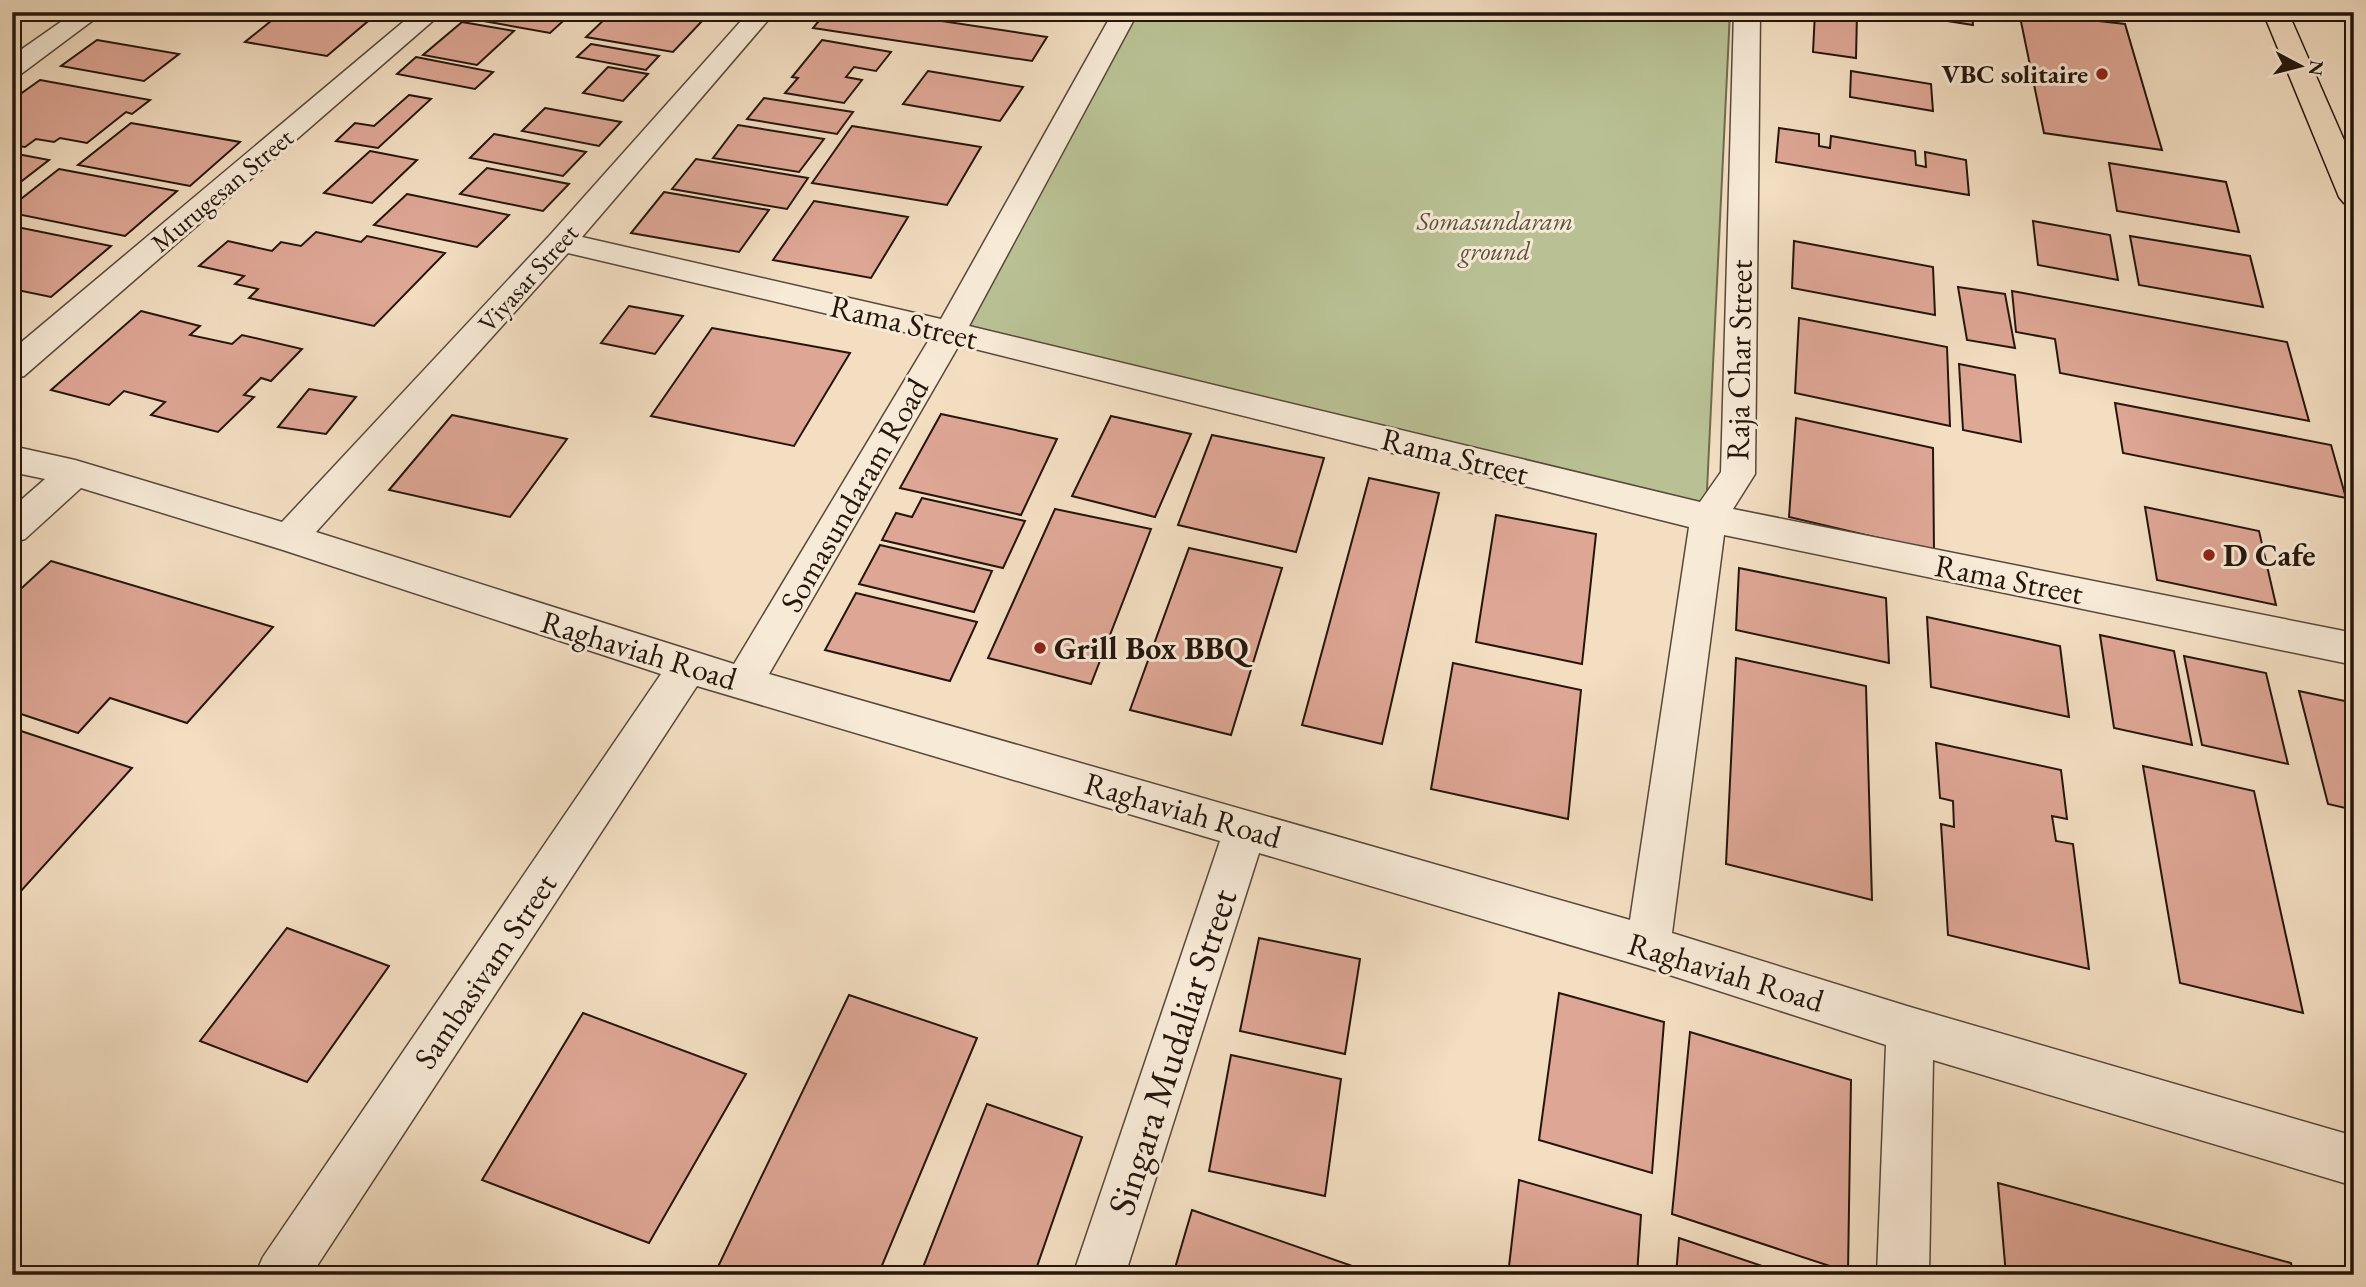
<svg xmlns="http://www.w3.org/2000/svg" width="2366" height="1287" font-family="'EB Garamond',serif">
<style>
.green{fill:#b9c194;stroke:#6f6b50;stroke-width:2}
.building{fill:#dea695;stroke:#25150d;stroke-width:2}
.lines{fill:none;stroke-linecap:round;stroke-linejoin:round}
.minor-casing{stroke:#58473a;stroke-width:3}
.major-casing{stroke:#25150d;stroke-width:3}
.minor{fill:#f7ead7;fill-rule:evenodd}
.major{fill:#f3dec2;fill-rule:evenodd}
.poi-dot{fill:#8f2418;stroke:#f7ead7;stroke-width:2.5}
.labels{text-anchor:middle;stroke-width:6;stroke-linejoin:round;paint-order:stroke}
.far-poi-label{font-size:26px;font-weight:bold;fill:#25150d;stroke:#f7ead7;text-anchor:end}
.far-street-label{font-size:26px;fill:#25150d;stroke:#f7ead7}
.far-park-label{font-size:26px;font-style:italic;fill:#59513c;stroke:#f7ead7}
.street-label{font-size:32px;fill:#25150d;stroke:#f7ead7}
.poi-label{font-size:32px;font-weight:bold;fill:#25150d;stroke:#f7ead7;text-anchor:start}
.near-street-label{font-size:38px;fill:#25150d;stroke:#f7ead7}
</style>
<rect width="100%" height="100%" fill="#f3dec2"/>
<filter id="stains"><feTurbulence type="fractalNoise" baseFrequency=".00286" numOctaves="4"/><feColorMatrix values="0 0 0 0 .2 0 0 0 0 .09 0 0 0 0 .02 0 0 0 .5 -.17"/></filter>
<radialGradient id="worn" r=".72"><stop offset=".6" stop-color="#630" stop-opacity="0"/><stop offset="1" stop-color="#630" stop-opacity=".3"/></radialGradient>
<polygon class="green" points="1132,12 1730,12 1706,511 951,343"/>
<g class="building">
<polygon points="282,12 351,12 374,16 327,56 245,42"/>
<polygon points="460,12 573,12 550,33 455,16"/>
<polygon points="612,12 663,12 704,19 673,52 586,37"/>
<polygon points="826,12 882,12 1047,37 1032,61 813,28"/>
<polygon points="987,12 1039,12 1033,20"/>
<polygon points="1815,12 1857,13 1856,58 1813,52"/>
<polygon points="1915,12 1972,12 1973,25 1915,16"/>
<polygon points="2019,12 2125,24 2162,150 2044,133"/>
<polygon points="462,22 514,31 477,65 423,55"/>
<polygon points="97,40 179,54 144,81 61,66"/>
<polygon points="822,40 891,52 876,71 854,67 846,77 862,80 844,103 785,93 798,78 792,77"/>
<polygon points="591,44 659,56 646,70 577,57"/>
<polygon points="416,57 493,72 475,89 397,74"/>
<polygon points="608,67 648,74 623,101 583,93"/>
<polygon points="928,71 1023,87 1000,121 903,104"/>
<polygon points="1851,71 1931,84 1933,111 1850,97"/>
<polygon points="40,80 150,100 132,114 126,112 87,143 60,138 54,142 36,139 25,147 12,145 12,100"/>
<polygon points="409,95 431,99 378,148 336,141 355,123 374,126"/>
<polygon points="764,98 853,112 837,134 747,119"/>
<polygon points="545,108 621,122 599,146 522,131"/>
<polygon points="131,123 240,142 190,186 78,165"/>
<polygon points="738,125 824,139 799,172 713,158"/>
<polygon points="852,126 981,147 947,205 812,183"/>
<polygon points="1779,128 1819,134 1819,146 1830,148 1831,136 1915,151 1916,165 1926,167 1925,152 1966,160 1969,195 1776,162"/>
<polygon points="494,134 586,152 563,176 470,158"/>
<polygon points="370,151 417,160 372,203 324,193"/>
<polygon points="12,153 49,160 14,187"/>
<polygon points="696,159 808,178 787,209 672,189"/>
<polygon points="2109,163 2226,182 2239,232 2117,211"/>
<polygon points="487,168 569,184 543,211 460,194"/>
<polygon points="59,169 177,191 125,236 12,213 12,206"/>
<polygon points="664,192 769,210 739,252 631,233"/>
<polygon points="407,194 509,215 477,247 374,225"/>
<polygon points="814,201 908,217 871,278 773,260"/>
<polygon points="2033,221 2110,235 2118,280 2038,265"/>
<polygon points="12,226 111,246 51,297 12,289"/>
<polygon points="316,232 361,242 367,236 445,253 374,326 249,298 258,289 235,284 244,276 199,266 228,241 272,251 281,242 301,246"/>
<polygon points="2130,236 2250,256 2263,307 2139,285"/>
<polygon points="1794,241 1933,267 1935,315 1792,288"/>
<polygon points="1958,287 2005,294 2015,348 1967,340"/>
<polygon points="2012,291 2287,342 2309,421 2060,373 2055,339 2016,332"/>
<polygon points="629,306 683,316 655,354 601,343"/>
<polygon points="141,311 200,326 190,335 232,344 242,335 302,349 271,381 261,378 244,395 254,397 218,432 151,415 165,402 124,391 109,405 51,390"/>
<polygon points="1799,318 1947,347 1950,426 1795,393"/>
<polygon points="712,328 850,353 794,446 651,416"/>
<polygon points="1959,364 2015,375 2021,442 1963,430"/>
<polygon points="309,389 356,397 326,434 278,427"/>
<polygon points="2115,403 2331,445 2346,498 2123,453"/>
<polygon points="941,414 1057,439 1021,515 900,488"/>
<polygon points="452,415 567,439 510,517 389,490"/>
<polygon points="1111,416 1191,434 1155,517 1072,496"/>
<polygon points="1796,418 1933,448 1934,551 1789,517"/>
<polygon points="1212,435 1324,458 1296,552 1178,525"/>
<polygon points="1369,478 1439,493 1382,744 1302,725"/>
<polygon points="922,498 1025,521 1003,568 882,540 896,513 912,517"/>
<polygon points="2145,507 2259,531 2276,605 2157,580"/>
<polygon points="1055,509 1151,529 1091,684 988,658"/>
<polygon points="1496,515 1596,534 1582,664 1476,642"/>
<polygon points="880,545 992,571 974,612 859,584"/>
<polygon points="1189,548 1282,568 1231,735 1130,710"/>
<polygon points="51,561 273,627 187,723 110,698 78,733 12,711 12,597"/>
<polygon points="1739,568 1886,598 1889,663 1736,630"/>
<polygon points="856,593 977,622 950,681 825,650"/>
<polygon points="1927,617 2060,646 2069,717 1931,687"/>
<polygon points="2100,635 2174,651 2192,745 2114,728"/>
<polygon points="2184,656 2266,673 2288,764 2202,745"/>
<polygon points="1736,658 1866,686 1872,900 1726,864"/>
<polygon points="1453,663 1581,690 1568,819 1431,789"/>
<polygon points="2299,691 2354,703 2354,810 2328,804"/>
<polygon points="12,728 132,768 12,901"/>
<polygon points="1936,743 2061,770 2067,819 2052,816 2056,841 2073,844 2089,969 1948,935 1941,824 1954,827 1953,801 1940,798"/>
<polygon points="2143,766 2254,791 2303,1013 2180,983"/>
<polygon points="287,928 389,966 307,1082 200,1041"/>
<polygon points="1259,938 1360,959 1345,1054 1240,1031"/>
<polygon points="1559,993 1664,1022 1652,1173 1539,1140"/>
<polygon points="849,995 977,1038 878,1275 714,1275"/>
<polygon points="583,1013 746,1074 649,1243 482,1180"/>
<polygon points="1690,1032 1851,1080 1848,1272 1672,1214"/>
<polygon points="1231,1055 1341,1079 1325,1196 1209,1171"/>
<polygon points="987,1104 1082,1137 1034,1275 920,1275"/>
<polygon points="1519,1180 1641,1215 1637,1275 1508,1275"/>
<polygon points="1998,1183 2291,1263 2293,1275 2006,1275"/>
<polygon points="1192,1210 1378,1275 1173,1275"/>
<polygon points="1679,1238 1789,1275 1676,1275"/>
</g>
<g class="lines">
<g class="minor-casing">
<g id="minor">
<polygon points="75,12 104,12 21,74 12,76 12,56"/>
<polygon points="415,12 443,12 24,376 12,379 12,350"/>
<path d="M749,12H775L582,237L941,319L1113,12H1138L969,326L1700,502L1721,472L1734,12H1760L1755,474L1733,509L2354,633V665L1724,535L1672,933L1910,1007L2354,1136V1186L1933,1060L1929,1275H1877L1886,1045L1648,968L1259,853L1125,1275H1073L1220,841L697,686L311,1275H255L263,1257L661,674L283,550L81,488L25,539L12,543V508L45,479L12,472V446L75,460L282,522L550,235ZM568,253L930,338L734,664L316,532ZM959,345L1689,527L1630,920L769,674Z"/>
</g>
</g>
<g class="major-casing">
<polygon id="major" points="2263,12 2288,12 2354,163 2354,206 2344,203 2339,197"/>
</g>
<use href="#minor" class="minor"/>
<use href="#major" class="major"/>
</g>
<g class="poi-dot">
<circle cx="2102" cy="74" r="7"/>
<circle cx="2209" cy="555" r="7"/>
<circle cx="1040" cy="648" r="7"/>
</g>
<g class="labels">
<g class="far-poi-label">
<text x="2088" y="83">VBC solitaire</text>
</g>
<g class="far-street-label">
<text transform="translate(222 190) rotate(-40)" y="9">Murugesan Street</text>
<text transform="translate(528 278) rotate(-48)" y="9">Viyasar Street</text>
</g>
<g class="far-park-label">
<text x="1495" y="230">Somasundaram<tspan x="1495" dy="30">ground</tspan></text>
</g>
<g class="street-label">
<text transform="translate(904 322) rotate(13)" y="11">Rama Street</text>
<text transform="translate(1739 360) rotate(-89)" y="11">Raja Char Street</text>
<text transform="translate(1455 456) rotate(14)" y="11">Rama Street</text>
<text transform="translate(854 495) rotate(-60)" y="11">Somasundaram Road</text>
<text transform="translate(2009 579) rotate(11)" y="11">Rama Street</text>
<text transform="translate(639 650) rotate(17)" y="11">Raghaviah Road</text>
<text transform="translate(1183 810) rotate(16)" y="11">Raghaviah Road</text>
<text transform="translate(485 971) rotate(-56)" y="11">Sambasivam Street</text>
<text transform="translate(1726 972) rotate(17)" y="11">Raghaviah Road</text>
</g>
<g class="poi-label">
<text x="2223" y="566">D Cafe</text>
<text x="1054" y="659">Grill Box BBQ</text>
</g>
<g class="near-street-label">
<text transform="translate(1172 1052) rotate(-72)" y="13">Singara Mudaliar Street</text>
</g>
</g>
<rect width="2366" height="1287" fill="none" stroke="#f3dec2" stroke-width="42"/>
<rect x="14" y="14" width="2338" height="1259" fill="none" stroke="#25150d" stroke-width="3.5"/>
<rect x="21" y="21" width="2324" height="1245" fill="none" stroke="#25150d" stroke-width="2"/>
<g transform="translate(2300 66) rotate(97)" stroke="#f7ead7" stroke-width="5" paint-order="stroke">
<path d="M0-5L12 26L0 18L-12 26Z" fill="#25150d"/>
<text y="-10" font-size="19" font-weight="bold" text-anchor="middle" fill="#25150d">N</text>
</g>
<rect width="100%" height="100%" filter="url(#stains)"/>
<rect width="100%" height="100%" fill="url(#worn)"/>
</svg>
